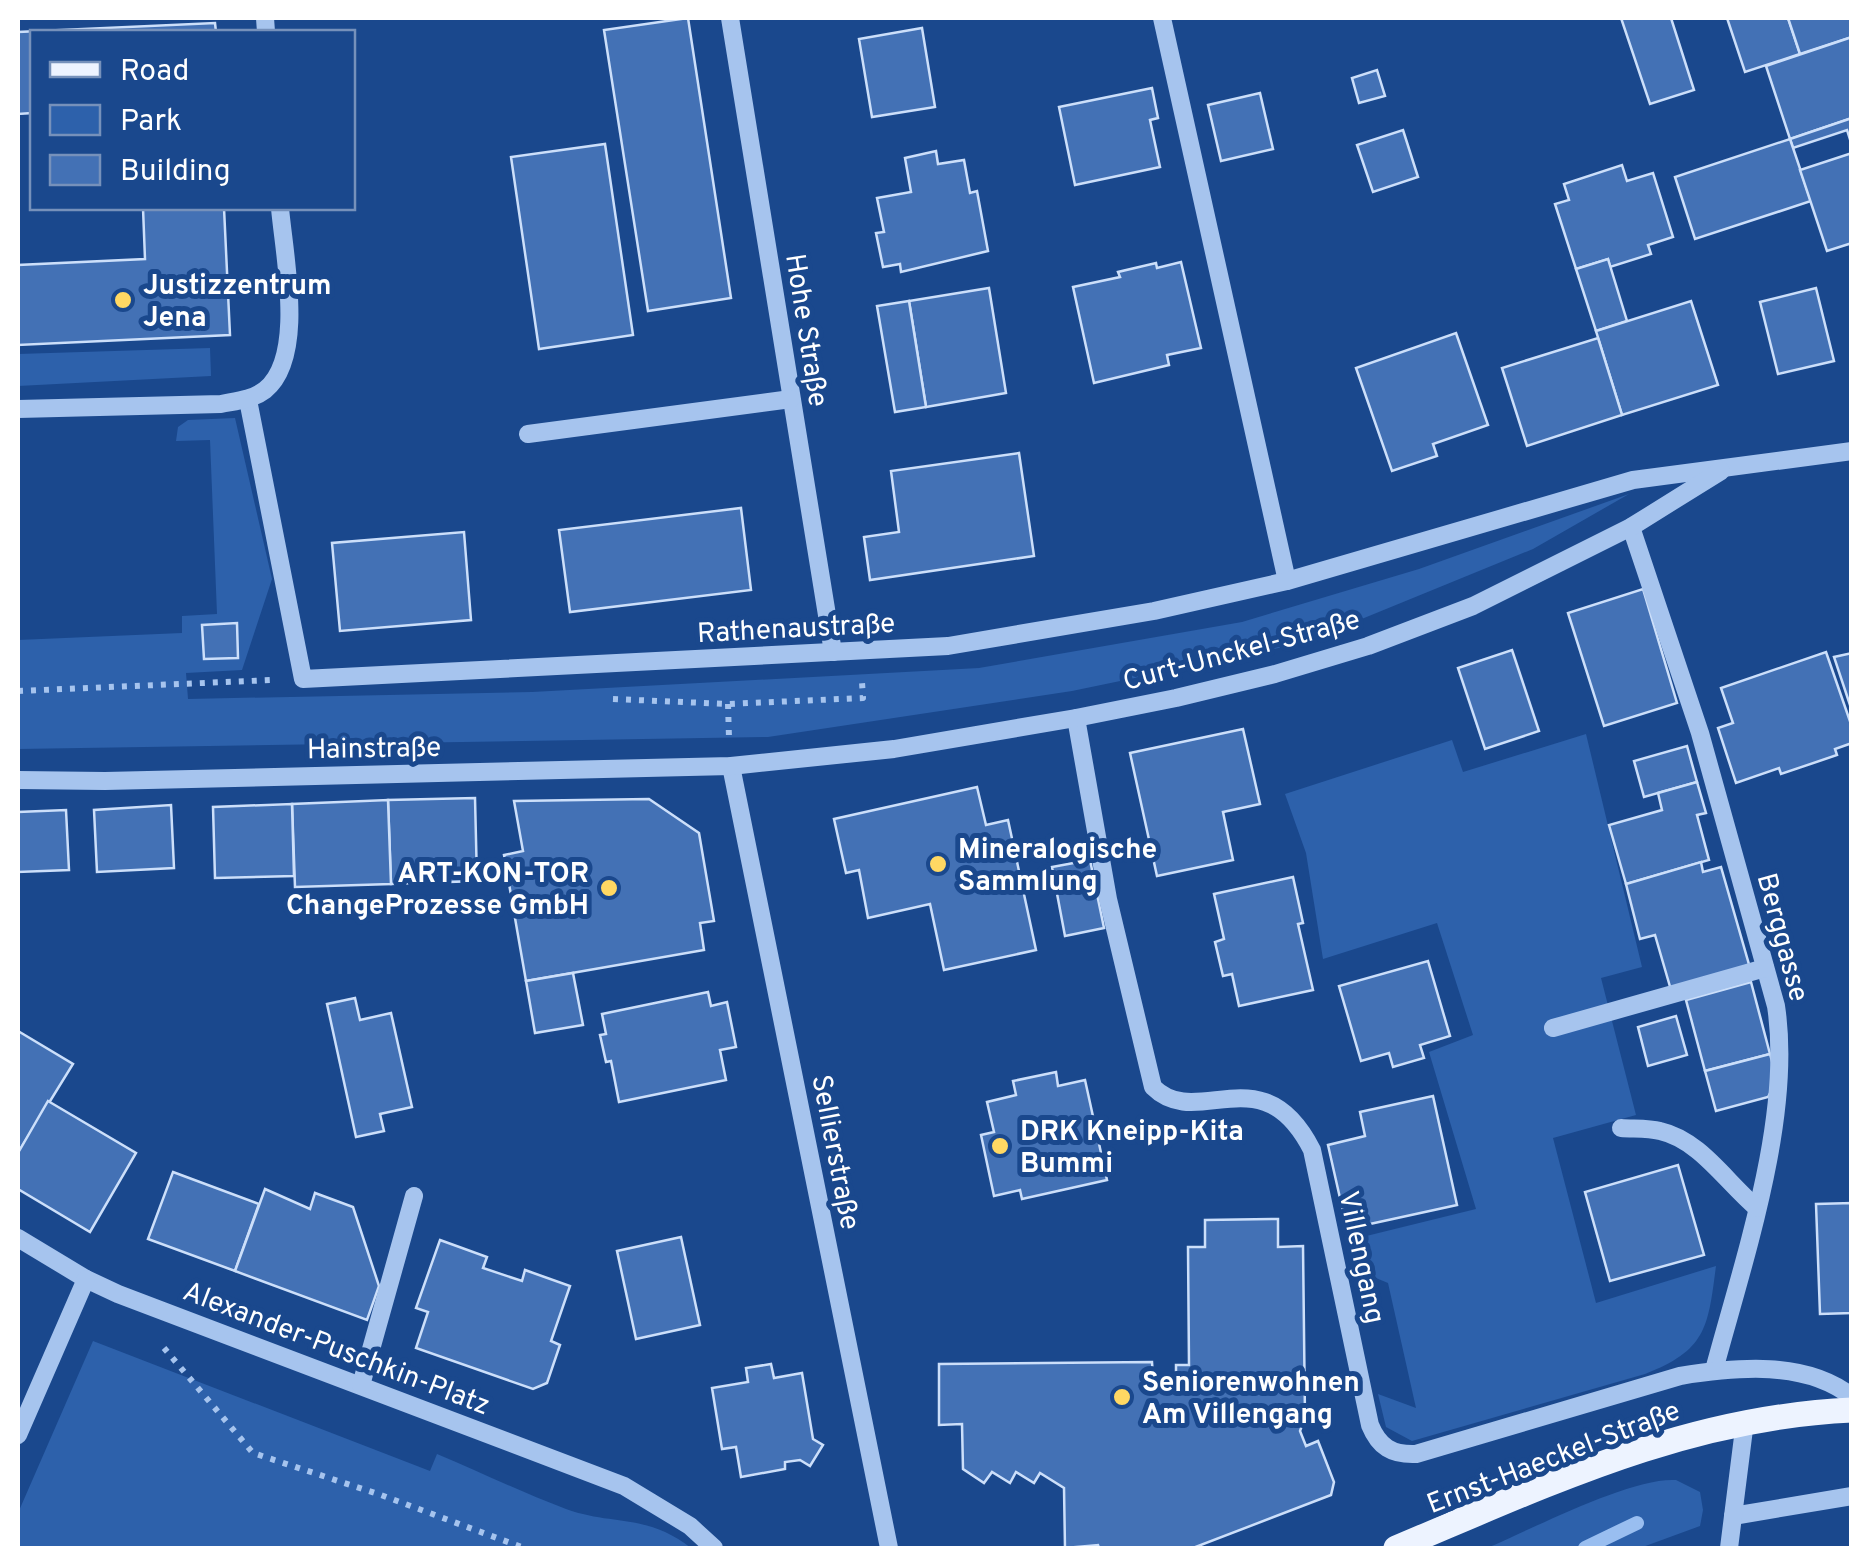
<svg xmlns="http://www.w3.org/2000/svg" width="1869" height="1566" font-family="Overpass,sans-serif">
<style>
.green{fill:#2d61ab}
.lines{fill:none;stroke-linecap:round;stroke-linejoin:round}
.stream{stroke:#99bef0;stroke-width:14}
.building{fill:#4371b5;stroke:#ccdffa;stroke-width:2.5}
.path{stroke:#a6c4ee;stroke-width:6;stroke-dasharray:5 8;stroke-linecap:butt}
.minor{stroke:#a6c4ee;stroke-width:18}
.major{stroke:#edf3ff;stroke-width:25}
.poi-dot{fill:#ffd863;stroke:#1a488d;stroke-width:4}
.labels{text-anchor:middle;stroke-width:10;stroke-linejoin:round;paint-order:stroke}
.poi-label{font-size:28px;font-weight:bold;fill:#fff;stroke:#1a488d;text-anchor:start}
.street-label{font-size:28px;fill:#fff;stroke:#1a488d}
</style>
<rect width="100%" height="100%" fill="#1a488d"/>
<g class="green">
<polygon points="210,348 211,376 18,386 18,354"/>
<polygon points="235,418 272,579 242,670 186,673 188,699 532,692 979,668 1242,622 1419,569 1629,494 1533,549 1303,643 1072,691 768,737 18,749 18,640 182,633 182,616 217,614 210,440 176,441 178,427 188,420"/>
<path d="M1586,734L1642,967L1601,978L1636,1115L1553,1138L1596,1303L1716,1266C1708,1327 1707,1350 1645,1374L1412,1441L1386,1427L1378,1394L1416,1408L1388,1283L1352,1268L1346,1241L1476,1209L1429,1052L1473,1035L1437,923L1323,959L1306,853L1285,794L1452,740L1463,772Z"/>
<path d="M93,1341L430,1471L437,1454C480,1472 523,1493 566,1509C613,1526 646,1513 691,1548H18V1513Z"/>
<path d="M1676,1480L1700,1492L1703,1510L1700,1526L1640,1548H1487C1532,1529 1631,1477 1676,1480Z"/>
</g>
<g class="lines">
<polyline class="stream" points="1585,1548 1637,1523"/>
</g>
<g class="building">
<polygon points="688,18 731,298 648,311 604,30"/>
<polygon points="1621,18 1671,18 1694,90 1650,104"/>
<polygon points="1727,18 1788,18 1800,54 1745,72"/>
<polygon points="1788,18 1852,18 1852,37 1800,54"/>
<polygon points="215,23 216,32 32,32 32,113 18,114 18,32"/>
<polygon points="922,28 935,107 872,117 859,39"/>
<polygon points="1852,37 1852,118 1790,139 1766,66"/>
<polygon points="1377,70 1385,96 1359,103 1352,78"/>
<polygon points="1152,88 1158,118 1150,120 1160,167 1075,185 1059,107"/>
<polygon points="1260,93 1273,149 1221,161 1208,105"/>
<polygon points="1852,118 1852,146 1847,130 1793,148 1790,139"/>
<polygon points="1403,130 1418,177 1373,192 1357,145"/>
<polygon points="1790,139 1811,201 1695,239 1675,177"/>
<polygon points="605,144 633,335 539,349 511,157"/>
<polygon points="936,151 938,164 964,160 970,193 977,191 988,251 901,272 900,264 883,267 876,233 884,232 877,198 911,192 905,158"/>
<polygon points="1852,153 1852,243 1827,251 1800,170"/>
<polygon points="1622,165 1627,181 1653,173 1673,237 1648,245 1651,254 1610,267 1608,259 1576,269 1555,204 1569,200 1564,184"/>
<polygon points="143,208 224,208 230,335 18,345 18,265 145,259"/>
<polygon points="1608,259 1627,321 1596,331 1576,269"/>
<polygon points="1181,262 1201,348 1167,355 1169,365 1094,383 1073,287 1120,277 1118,272 1156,263 1157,268"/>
<polygon points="989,288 1006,393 926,407 909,301"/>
<polygon points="1816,288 1834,361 1778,374 1760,302"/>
<polygon points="909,301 926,407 895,412 877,306"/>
<polygon points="1691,301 1718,385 1622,415 1596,331"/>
<polygon points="1456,333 1488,425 1433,444 1437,456 1392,471 1356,368"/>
<polygon points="1598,338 1622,415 1527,446 1502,368"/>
<polygon points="1019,453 1034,556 870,580 864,537 899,532 891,471"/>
<polygon points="741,508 751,590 570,612 559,530"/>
<polygon points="464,532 471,620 340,631 332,543"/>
<polygon points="1643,589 1677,703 1604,726 1568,613"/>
<polygon points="237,623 238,658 204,659 202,625"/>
<polygon points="1512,650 1539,731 1485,749 1458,668"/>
<polygon points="1826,652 1852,727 1852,743 1835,749 1837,755 1781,774 1779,768 1736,783 1718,728 1733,723 1721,688"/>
<polygon points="1852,653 1852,711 1834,657"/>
<polygon points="1243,729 1260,804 1223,812 1233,860 1157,876 1130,753"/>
<polygon points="1687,746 1697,782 1644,797 1634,761"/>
<polygon points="1697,782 1706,813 1697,815 1709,860 1626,884 1609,825 1662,810 1658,793"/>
<polygon points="977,787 986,825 1008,820 1036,950 944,970 930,904 868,918 859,870 846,873 834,819"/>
<polygon points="475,798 477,881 391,884 388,800"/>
<polygon points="649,799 699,833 714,921 700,923 704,950 526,981 504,855 523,851 514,801"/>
<polygon points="388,800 391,884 295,887 292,804"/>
<polygon points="292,804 294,876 215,878 213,807"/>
<polygon points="171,805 174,868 97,872 94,810"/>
<polygon points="66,810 69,870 18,872 18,812"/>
<polygon points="1090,860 1104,928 1065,936 1052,867"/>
<polygon points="1701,862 1703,872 1721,867 1750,968 1671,990 1655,935 1640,939 1626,884"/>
<polygon points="1293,877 1303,923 1298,924 1313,990 1239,1006 1232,974 1223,976 1215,942 1224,939 1214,894"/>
<polygon points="1428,961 1450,1036 1420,1045 1424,1058 1393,1067 1389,1053 1361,1061 1339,986"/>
<polygon points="573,973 583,1025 535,1033 526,981"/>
<polygon points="1751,982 1770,1054 1705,1071 1686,1000"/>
<polygon points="708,992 711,1006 727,1002 736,1047 720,1050 726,1080 619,1102 611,1061 606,1062 600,1035 606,1034 602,1014"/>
<polygon points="355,998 360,1020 391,1013 412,1107 380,1114 384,1131 356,1137 327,1004"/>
<polygon points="1676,1016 1687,1055 1648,1066 1638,1027"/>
<polygon points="18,1031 73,1064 18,1153"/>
<polygon points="1770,1054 1777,1080 1768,1097 1716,1111 1705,1071"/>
<polygon points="1056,1072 1058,1086 1085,1080 1107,1180 1022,1199 1020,1190 994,1196 981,1135 994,1132 987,1102 1016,1095 1013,1081"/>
<polygon points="1433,1096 1457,1205 1347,1229 1328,1145 1365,1136 1360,1112"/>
<polygon points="48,1101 136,1153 90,1232 18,1189 18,1153"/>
<polygon points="1678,1165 1704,1255 1610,1281 1585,1192"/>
<polygon points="173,1172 259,1204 235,1271 148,1239"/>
<polygon points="265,1189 310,1209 315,1193 353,1207 379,1286 367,1320 235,1271"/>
<polygon points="1852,1203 1852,1313 1820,1314 1816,1204"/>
<polygon points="1278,1219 1278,1247 1303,1246 1305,1417 1300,1431 1306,1446 1318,1441 1334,1482 1331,1495 1193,1548 1099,1548 1098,1545 1065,1548 1064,1488 1040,1473 1034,1483 1016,1472 1010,1483 992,1472 984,1483 963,1469 962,1424 939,1425 939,1364 1152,1362 1153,1377 1176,1377 1176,1365 1189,1365 1188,1247 1205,1247 1205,1220"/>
<polygon points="681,1237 700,1325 636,1339 617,1251"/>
<polygon points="440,1240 487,1257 483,1268 522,1281 525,1270 570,1286 551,1341 560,1345 547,1383 533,1389 416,1348 428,1312 416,1308"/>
<polygon points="771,1364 774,1378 802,1373 813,1439 823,1445 810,1466 800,1460 785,1462 785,1469 741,1477 736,1447 722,1449 712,1388 748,1382 746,1368"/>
</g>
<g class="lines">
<g class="path">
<polyline points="18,691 272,680"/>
<polyline points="613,699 728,704 863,698 862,682"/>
<polyline points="728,704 729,738"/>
<polyline points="164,1348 253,1453 381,1495 524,1548"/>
</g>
<g class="minor">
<polyline points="265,18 266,32"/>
<polyline points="730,18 833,652"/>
<polyline points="1162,18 1287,581"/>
<polyline points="248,400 303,679 948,646 1154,611 1287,581 1633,480 1852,451"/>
<path d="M18,409L221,404C236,401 252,400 265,390C306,357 284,255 280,208"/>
<polyline points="528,434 791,399"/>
<path d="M1631,527L1700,733L1776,1006C1793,1117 1743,1262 1714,1370"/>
<path d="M1076,718L1108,899L1153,1087C1198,1132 1262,1052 1312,1150L1370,1425C1379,1447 1392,1455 1416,1454L1680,1376C1736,1367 1806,1360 1852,1397"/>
<polyline points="731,766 889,1548"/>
<polyline points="18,780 105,781 731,766 894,749 1076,718 1176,698 1275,674 1368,646 1473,606 1631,527 1721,471"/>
<polyline points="1553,1028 1765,968"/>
<path d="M1621,1128C1633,1129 1648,1128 1660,1131C1700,1140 1726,1182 1757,1208"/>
<polyline points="18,1238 86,1279 118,1294 624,1486 690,1526 714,1548"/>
<polyline points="361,1385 414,1196"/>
<polyline points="18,1435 86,1279"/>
<polyline points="1733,1516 1852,1496"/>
<polyline points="1729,1548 1745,1421"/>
</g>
<path class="major" d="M1396,1548C1546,1485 1686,1417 1852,1410"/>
</g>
<g class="poi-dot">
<circle cx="123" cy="300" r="10"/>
<circle cx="938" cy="864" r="10"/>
<circle cx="609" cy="888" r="10"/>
<circle cx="1000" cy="1146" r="10"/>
<circle cx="1122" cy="1397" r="10"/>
</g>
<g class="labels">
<g class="poi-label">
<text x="143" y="294">Justizzentrum<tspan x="143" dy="32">Jena</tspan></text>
<text x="958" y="858">Mineralogische<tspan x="958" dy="32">Sammlung</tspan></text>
<text x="589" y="882" text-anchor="end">ART-KON-TOR<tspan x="589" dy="32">ChangeProzesse GmbH</tspan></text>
<text x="1020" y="1140">DRK Kneipp-Kita<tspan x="1020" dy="32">Bummi</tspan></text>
<text x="1142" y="1391">Seniorenwohnen<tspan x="1142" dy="32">Am Villengang</tspan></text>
</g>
<g class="street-label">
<text transform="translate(808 330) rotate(81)" y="10">Hohe Straße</text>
<text transform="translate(796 627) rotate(-3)" y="10">Rathenaustraße</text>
<text transform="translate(1241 649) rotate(-15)" y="10">Curt-Unckel-Straße</text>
<text transform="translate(374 747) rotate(-1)" y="10">Hainstraße</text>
<text transform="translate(1784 937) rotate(75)" y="10">Berggasse</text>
<text transform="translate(837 1152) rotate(79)" y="10">Sellierstraße</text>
<text transform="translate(1363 1257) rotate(78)" y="10">Villengang</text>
<text transform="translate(337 1347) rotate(21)" y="10">Alexander-Puschkin-Platz</text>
<text transform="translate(1553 1456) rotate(-21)" y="10">Ernst-Haeckel-Straße</text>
</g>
</g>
<rect width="1869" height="1566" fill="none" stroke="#ffffff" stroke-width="40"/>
<rect x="30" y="30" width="325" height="180" fill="#1a488d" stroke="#7691bb" stroke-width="2.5"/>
<rect x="50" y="62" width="50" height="15" fill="#edf3ff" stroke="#7691bb" stroke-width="2.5"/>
<text x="120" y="80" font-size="30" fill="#ffffff">Road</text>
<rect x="50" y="105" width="50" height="30" fill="#2d61ab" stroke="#7691bb" stroke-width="2.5"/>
<text x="120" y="130" font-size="30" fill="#ffffff">Park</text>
<rect x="50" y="155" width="50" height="30" fill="#4371b5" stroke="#7691bb" stroke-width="2.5"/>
<text x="120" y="180" font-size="30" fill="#ffffff">Building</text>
</svg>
